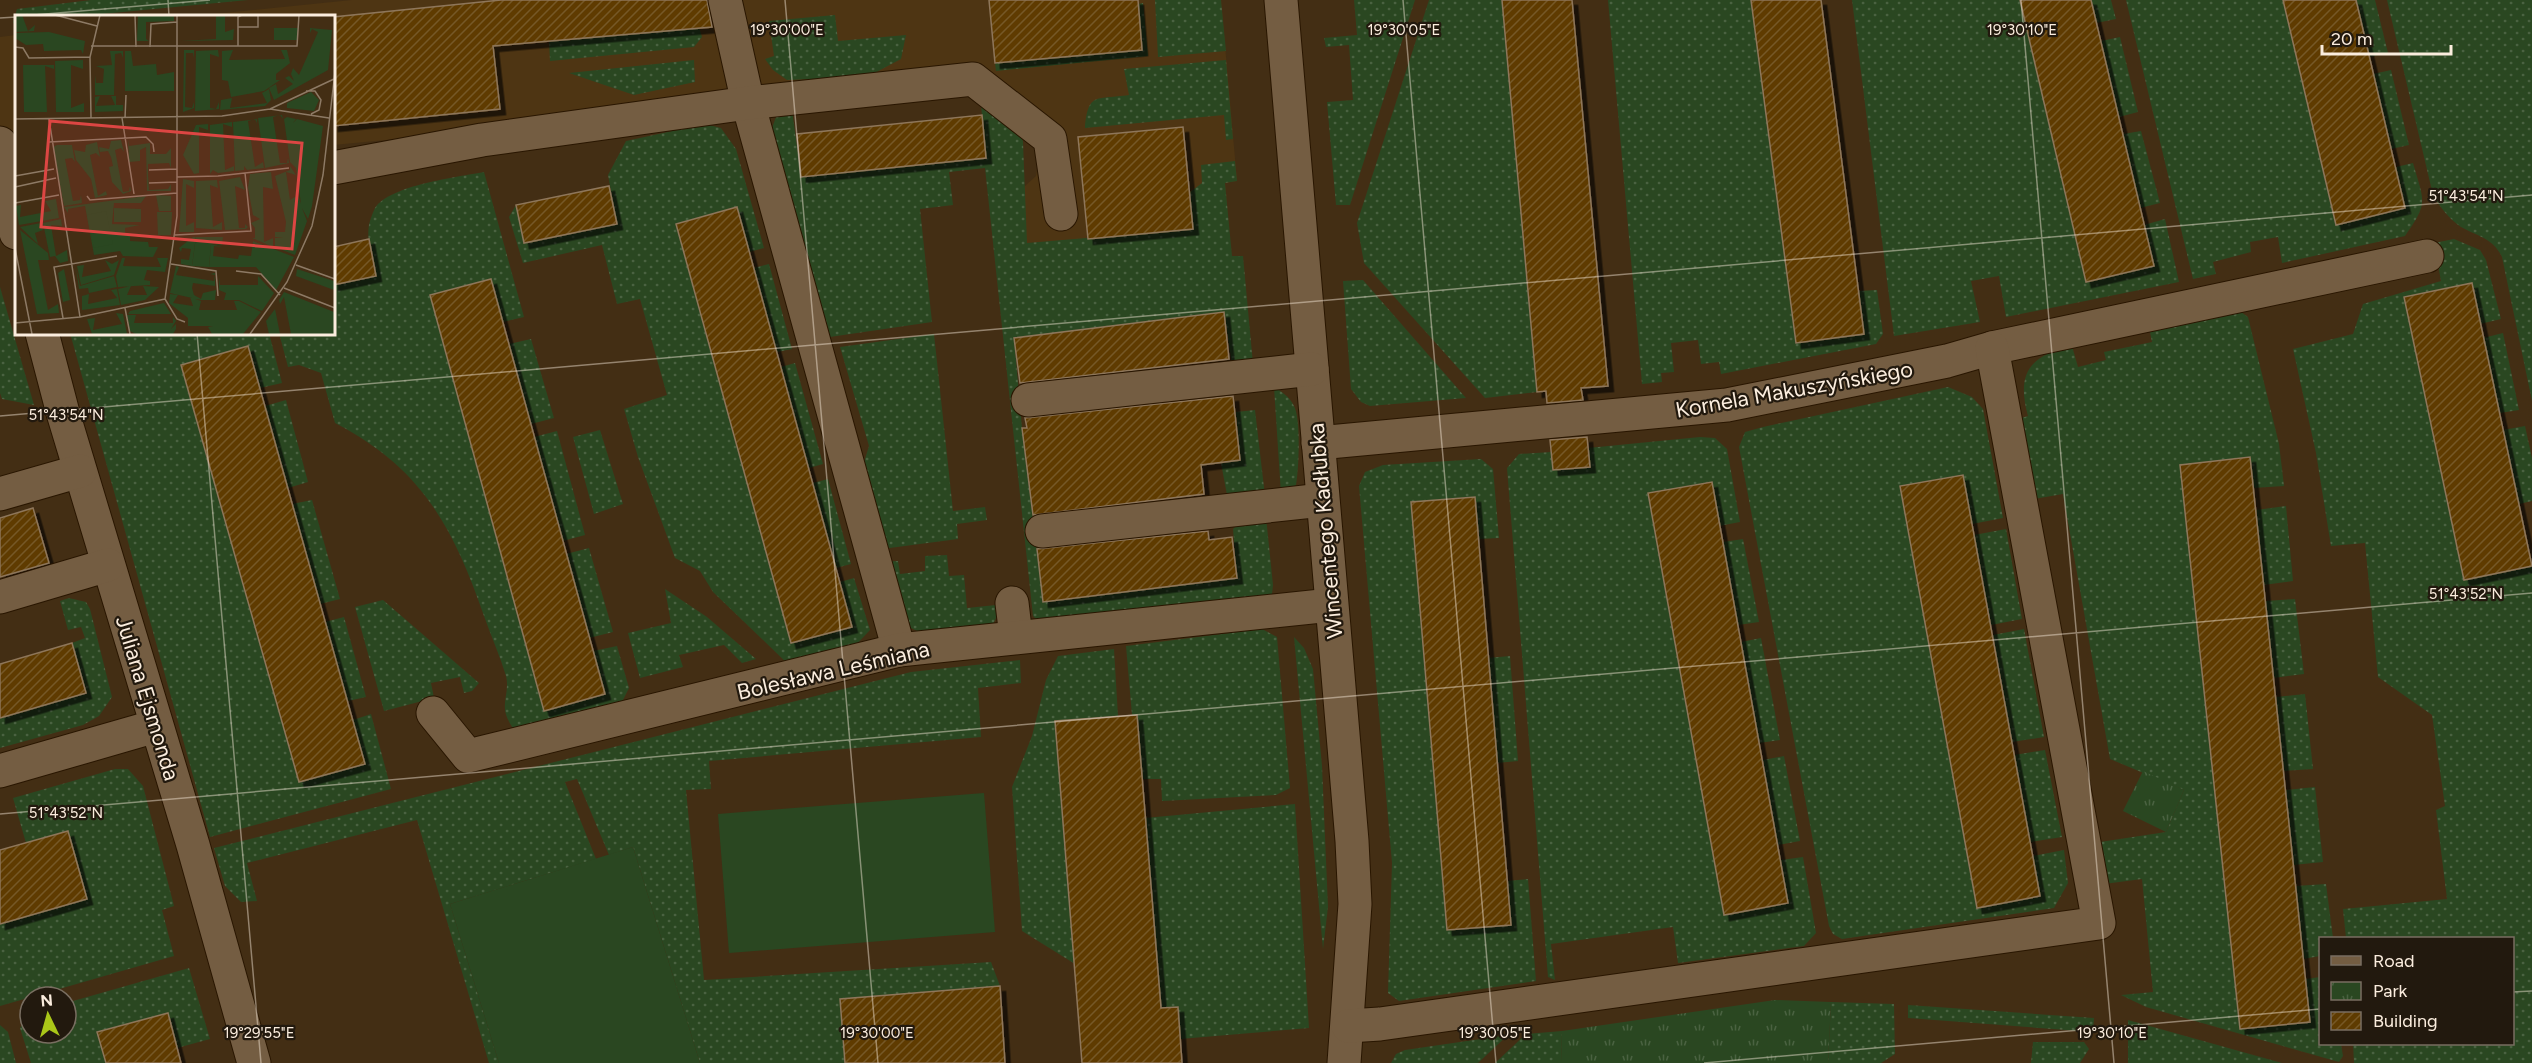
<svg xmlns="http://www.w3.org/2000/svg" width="2532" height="1063" font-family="Figtree,sans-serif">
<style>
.built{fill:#4e3513}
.grass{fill:url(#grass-dots)}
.park{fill:url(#park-tufts)}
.pitch{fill:#2a4721}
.building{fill:url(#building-hatch);stroke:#8e765a;stroke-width:1.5;filter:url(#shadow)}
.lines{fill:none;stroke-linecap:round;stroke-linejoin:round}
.minor-casing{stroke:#291600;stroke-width:35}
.minor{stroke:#745d42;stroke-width:33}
.ticks{fill:none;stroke:#fbedde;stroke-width:1.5;stroke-opacity:0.45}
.labels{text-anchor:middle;stroke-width:4.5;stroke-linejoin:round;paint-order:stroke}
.street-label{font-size:22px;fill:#fbedde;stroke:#22190e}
.inset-road{fill:none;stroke:#8d7a65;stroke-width:1.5}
.view{fill:#dc4643;fill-opacity:0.15;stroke:#dc4643;stroke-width:3}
.inset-edge{fill:none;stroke:#fbedde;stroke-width:3}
.ticks-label{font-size:15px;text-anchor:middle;fill:#fbedde;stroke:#22190e;stroke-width:4.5;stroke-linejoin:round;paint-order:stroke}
</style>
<defs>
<pattern id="grass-dots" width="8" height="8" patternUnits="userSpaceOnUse" patternTransform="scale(1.5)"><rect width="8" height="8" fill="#2a4721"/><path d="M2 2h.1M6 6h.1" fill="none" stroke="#4a6241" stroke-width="1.8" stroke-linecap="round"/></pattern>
<pattern id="park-tufts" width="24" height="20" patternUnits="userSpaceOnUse" patternTransform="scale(1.5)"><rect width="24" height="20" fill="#2a4721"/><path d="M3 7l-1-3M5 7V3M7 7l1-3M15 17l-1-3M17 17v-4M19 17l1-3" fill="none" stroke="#4a6241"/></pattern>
<pattern id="building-hatch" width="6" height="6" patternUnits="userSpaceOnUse" patternTransform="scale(1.5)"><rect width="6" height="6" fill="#5e3b01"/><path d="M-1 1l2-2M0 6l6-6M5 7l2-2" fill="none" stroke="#765826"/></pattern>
<filter id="shadow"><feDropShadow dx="5.5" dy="5.5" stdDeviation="0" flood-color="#0009"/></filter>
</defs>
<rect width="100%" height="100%" fill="#432e14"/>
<g class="built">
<polygon points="352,0 1221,0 1237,181 1225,183 1229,228 1018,244 1014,196 1036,176 1040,154 977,84 333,145 333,16 194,16"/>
<polygon points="16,35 16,175 0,177 0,37"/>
</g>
<g class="grass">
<polygon points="91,0 248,0 81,16 16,16 16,23 13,23 17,9"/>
<polygon points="676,0 691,0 702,37 694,47 550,61 549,41 678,30"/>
<polygon points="1155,0 1221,0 1226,51 1158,57"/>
<polygon points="1354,0 1415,0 1350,205 1336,205 1327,102 1353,100 1349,45 1326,47 1324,38 1357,35"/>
<polygon points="1429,0 1502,0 1537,392 1485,398 1364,263 1357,223"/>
<polygon points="1608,0 1751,0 1796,342 1864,334 1859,291 1877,290 1883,334 1876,344 1721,374 1719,362 1701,364 1698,340 1671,343 1674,372 1661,373 1662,382 1642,384"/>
<polygon points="1852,0 2020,0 2086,281 2154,266 2144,225 2165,219 2179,282 2006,317 1999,276 1971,281 1980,322 1894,336"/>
<polygon points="2091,0 2111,0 2116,19 2096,23"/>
<path d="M2126,0H2283L2336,224L2405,208L2396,167L2413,163C2424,202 2429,202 2405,236L2282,263L2278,237L2250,242L2251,252L2213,262L2216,274L2193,279Z"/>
<polygon points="2356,0 2375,0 2388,53 2369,57"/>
<path d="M2387,0H2532V401L2502,257C2493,238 2477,236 2461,227C2449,219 2440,207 2433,195Z"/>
<polygon points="1143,3 1148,56 996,71 995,63 1142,50 1138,4"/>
<polygon points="835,15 838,41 906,35 901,59 867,77 787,80 773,70 765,59 774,56 769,21"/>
<polygon points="2120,37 2138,112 2119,117 2101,41"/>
<polygon points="694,60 695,82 634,95 569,73"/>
<path d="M1226,60L1233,139L1226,140L1224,115L1085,128C1088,91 1097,100 1129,95L1124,69Z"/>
<polygon points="2391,70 2409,145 2391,149 2373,74"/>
<polygon points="981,105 1020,126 1023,142 1027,243 1193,229 1189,193 1202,183 1201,165 1235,161 1237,181 1225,183 1232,256 1243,256 1253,364 1232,364 1224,312 1014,338 1022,428 1038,560 1237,577 1233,529 1240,522 1266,517 1273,585 1272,594 1265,599 1041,624 1033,616 985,168 949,172 953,205 920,209 932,322 823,338 770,134 777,114 792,110 801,176 986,158"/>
<polygon points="705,124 721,128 736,149 764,248 749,252 737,207 676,224 791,643 852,627 840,582 854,578 870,630 855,646 791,667 713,592 700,571 675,558 638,457 624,409 667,395 640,299 617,304 602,245 523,263 509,217 516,205 524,243 617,224 608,175 626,141"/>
<polygon points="2141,131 2160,203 2140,208 2123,134"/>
<path d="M484,172L524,317L503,322L491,279L431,295L593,651L617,646L629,688L620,706L516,732C495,706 511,698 506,676C500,656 491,636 484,616C453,527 422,468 335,423L321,373L299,365L288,367L279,333H333V285L376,275C373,260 366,241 369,225C370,220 373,212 375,208C390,185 458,177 484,172Z"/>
<polygon points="2454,239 2480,250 2486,260 2501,319 2480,324 2472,283 2404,298 2464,580 2532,566 2532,1063 2354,1063 2353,1044 2512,1044 2512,938 2346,938 2343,909 2447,899 2436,810 2445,806 2432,715 2378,677 2365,543 2331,546 2316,453 2293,349 2353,334 2363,304 2441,281 2434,243"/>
<polygon points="769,264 792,349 777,352 754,268"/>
<polygon points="1363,280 1466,398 1370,406 1361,402 1351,389 1343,281"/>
<polygon points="0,287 34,405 2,399 0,393"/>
<path d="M2241,312L2248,317L2279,444L2284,486L2253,488L2250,457L2180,465L2240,1029L2310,1022L2306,979L2320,977V1044H2341L2343,1056L2339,1062L2146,1007L2121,995L2153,992L2142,879L2104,884L2100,842L2166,832L2184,790L2110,759L2063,494L2034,499L2018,419L2028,416C2016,373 2030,355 2072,346L2078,367L2106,360L2104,352L2152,342L2150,332Z"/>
<polygon points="70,333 269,333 282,383 260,388 181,366 299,781 365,764 353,720 371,714 391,789 210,837"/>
<polygon points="2503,333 2519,410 2500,413 2483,338"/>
<polygon points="934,334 953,511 985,507 987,520 957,524 958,539 882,549 860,475 869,446 840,347"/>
<polygon points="531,339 554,418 531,424 509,344"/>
<polygon points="795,363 823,464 809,468 781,367"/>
<path d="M1274,387C1281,391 1290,397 1294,406C1301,418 1299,470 1296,485L1281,494Z"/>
<polygon points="1948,387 1972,397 1983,409 2003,518 1972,524 1963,475 1900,487 1977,908 2040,896 2033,856 2064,850 2068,883 2054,908 1842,939 1833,934 1829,926 1739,447 1745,432 1763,427"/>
<polygon points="286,400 308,482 288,488 265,406"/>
<polygon points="1255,410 1265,496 1227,495 1221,463 1240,460 1236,412"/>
<polygon points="2525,426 2532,458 2532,501 2519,504 2503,430"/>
<polygon points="600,430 623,504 594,514 573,437"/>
<polygon points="557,431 585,535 563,541 534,437"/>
<polygon points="1700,437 1715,438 1727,449 1740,522 1719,526 1711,482 1648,494 1724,914 1788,903 1781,860 1803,857 1816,933 1804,946 1678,963 1673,927 1551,944 1555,980 1548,977 1507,468 1519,454 1551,452 1553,470 1590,467 1588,448"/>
<polygon points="1481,459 1493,469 1499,538 1479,539 1475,497 1411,502 1447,930 1510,925 1507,881 1528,879 1536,981 1399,1001 1388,993 1392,863 1359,486 1365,472 1383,465"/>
<polygon points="828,479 851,564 836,568 813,483"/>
<polygon points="312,500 340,599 320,604 292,504"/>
<polygon points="2286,506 2293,581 2263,585 2256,510"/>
<polygon points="2006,529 2022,619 1991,625 1974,535"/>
<polygon points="1743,539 1759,622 1738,625 1723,542"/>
<polygon points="589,548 613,632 589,638 566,554"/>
<path d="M947,555L949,576L964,575L967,608L996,605L997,616L993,624C965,629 919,647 900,617C891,603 888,579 883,562L898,561L900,574L925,571V556Z"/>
<polygon points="665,589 707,617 756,659 742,663 724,645 679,655 683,667 640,678 628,633 671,623"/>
<polygon points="69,598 86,602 90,609 112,697 99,716 83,725 0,748 0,718 86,693 72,643 85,638 81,627 68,630 60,601"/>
<polygon points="2295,599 2304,674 2273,678 2265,601"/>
<polygon points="383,600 479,683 472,691 464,693 460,677 431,683 434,698 384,711 355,607"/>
<polygon points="344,617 366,697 348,701 325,622"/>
<polygon points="1262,629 1277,637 1290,788 1276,795 1162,801 1161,779 1142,779 1137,715 1132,715 1126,646"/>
<polygon points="2024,629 2044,737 2012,742 1993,635"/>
<polygon points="1294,637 1304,648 1313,669 1322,766 1328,907 1323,949"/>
<polygon points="1761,638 1780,740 1759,743 1741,642"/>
<polygon points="1114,649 1118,716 1075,964 1022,931 1012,787 1032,736 1046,680 1058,656"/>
<polygon points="1510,656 1518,761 1497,763 1488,658"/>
<polygon points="1020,660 1021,683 978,688 981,737 709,761 711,789 686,790 704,980 991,962 1000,986 840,999 845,1063 700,1063 633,847 609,855 577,779 565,782 596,859 450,904 499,1063 489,1063 417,820 247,863 257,901 241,902 225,886 214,848 911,672"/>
<polygon points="2305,694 2313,769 2283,771 2276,697"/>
<polygon points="2045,750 2062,837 2030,842 2014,755"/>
<polygon points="1784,756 1800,841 1778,845 1763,760"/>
<polygon points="115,769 128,769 143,786 174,906 162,910 174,956 0,1006 0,924 87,899 68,831 26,843 13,798"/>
<polygon points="2315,787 2323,862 2293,865 2286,790"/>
<polygon points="1295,804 1309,1028 1180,1039 1177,1007 1161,1008 1145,818"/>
<polygon points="2326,884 2333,938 2320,938 2320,956 2303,959 2296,886"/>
<polygon points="189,968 210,1039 177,1048 167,1013 98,1032 106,1063 31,1063 20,1028 30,1014 30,1033 66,1033 66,1003"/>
<polygon points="1831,1002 1894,1004 1895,1054 1881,1063 1828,1063"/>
<polygon points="1908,1005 2094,1018 2093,1032 1908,1018"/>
<polygon points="2128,1020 2282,1063 2128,1063"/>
<polygon points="0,1025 8,1032 16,1063 0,1063"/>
<polygon points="1562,1031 1561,1063 1495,1063 1526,1034"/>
<polygon points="1508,1035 1478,1063 1391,1063 1396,1054 1405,1050"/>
<polygon points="2033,1042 2084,1042 2089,1049 2080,1063 2031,1063"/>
</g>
<g class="park">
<polygon points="2143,771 2184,790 2166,832 2123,811"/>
<polygon points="1775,1000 1831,1002 1828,1063 1561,1063 1562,1031"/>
</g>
<g class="pitch">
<polygon points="984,793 995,932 729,953 718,814"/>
<polygon points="633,847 700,1063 499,1063 450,904"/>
</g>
<g class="building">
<polygon points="501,0 707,0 712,27 493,46 500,109 333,126 333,17"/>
<polygon points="989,0 1138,0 1142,50 995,63"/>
<polygon points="1502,0 1572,0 1608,386 1581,388 1583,400 1547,403 1546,391 1537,392"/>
<polygon points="1751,0 1821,0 1864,334 1796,343"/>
<polygon points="2020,0 2091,0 2154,266 2086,282"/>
<polygon points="2283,0 2356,0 2405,208 2336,225"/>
<polygon points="982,115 986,158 801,177 797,134"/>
<polygon points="1183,127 1193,229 1088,239 1078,137"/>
<polygon points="609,186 617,224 524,243 516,205"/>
<polygon points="737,207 852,627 791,643 676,224"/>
<polygon points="369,239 376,276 333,285 333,247"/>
<polygon points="491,279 605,694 544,711 430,295"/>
<polygon points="2472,283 2532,566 2464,580 2404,297"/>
<polygon points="1224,312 1229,359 1020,383 1014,338"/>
<polygon points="248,346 365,764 299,782 181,365"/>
<polygon points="1233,396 1240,460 1201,465 1204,494 1033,515 1022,428 1027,428 1025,418"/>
<polygon points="1587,437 1590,467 1553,470 1550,440"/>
<polygon points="2250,457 2310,1022 2240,1029 2180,465"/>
<polygon points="1963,475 2040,896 1977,908 1900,486"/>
<polygon points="1712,482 1788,903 1724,915 1648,493"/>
<polygon points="1475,497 1511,925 1447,930 1411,502"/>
<polygon points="33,508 49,563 0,577 0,518"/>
<polygon points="1208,531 1209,540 1232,537 1237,578 1043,602 1037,549"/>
<polygon points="72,643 86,693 0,718 0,664"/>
<polygon points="1137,715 1161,1008 1178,1007 1182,1063 1082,1063 1055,721"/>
<polygon points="68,831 87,899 0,924 0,850"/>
<polygon points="1000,986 1005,1063 845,1063 840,999"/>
<polygon points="168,1013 181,1063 106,1063 97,1032"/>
</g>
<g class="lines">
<g class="minor-casing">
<g id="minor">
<polyline points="725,0 748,103 899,650"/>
<polyline points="1281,0 1352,841 1355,904 1344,1063"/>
<polyline points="0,143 16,233"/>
<polyline points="333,168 482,140 748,103 973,79 1050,139 1061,214"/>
<polyline points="42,333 63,413 193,845 254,1063"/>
<polyline points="1028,400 1312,369"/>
<polyline points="1318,443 1727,405 1947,361 1992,348 2427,256"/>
<polyline points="0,494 80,471"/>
<polyline points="1042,531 1322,500"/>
<polyline points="0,597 108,565"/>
<polyline points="1012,603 1016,637"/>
<polyline points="433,713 468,756 899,650 1331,605"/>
<polyline points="0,771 156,726"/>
<polyline points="1348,1026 1380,1024 2099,923 1992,348"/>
</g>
</g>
<use href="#minor" class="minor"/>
</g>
<path class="ticks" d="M168,0L169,16M785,0L878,1063M1403,0L1496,1063M2021,0L2114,1063M22,16L210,0M0,18L16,17M197,333L261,1063M0,416L2532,195M0,814L2532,593M2512,992L2532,991M1704,1063L2320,1009"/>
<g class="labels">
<g class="street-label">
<text transform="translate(1794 389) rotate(-10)" y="8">Kornela Makuszyńskiego</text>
<text transform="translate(1325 531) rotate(-95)" y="8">Wincentego Kadłubka</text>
<text transform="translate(833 670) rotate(-13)" y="8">Bolesława Leśmiana</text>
<text transform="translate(148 698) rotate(73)" y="8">Juliana Ejsmonda</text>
</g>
</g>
<g transform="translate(15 15)">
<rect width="320" height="320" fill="#432e14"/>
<path d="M0,0H7L13,16L20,10L19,16L0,17ZM123,0H159V6L131,7V24L134,26H122ZM201,0H210V17L219,14L218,25L166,26L201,24ZM259,13H283L282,25H259ZM295,13L317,15L313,55L259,85L254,73L261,69L263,79L278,69L270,63L274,61L279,66L276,59L278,53L284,60L303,17L297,14L295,18ZM34,17L70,26L68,39L66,35L29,36L28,29L11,30L0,23V18ZM169,35H179V43L178,38H171L170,92L177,93L179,87V93L168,97ZM203,35L204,42L195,39V93L201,94L204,87V94L180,96L181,36ZM218,35L214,45L270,44L266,35H272L275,48L261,59V65H265L249,76L216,82L213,66L207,65V36ZM95,36H108V43L106,38L100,39L99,80H80V60L81,68H88L89,54L81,51L97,50ZM110,36H116L118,51L141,49L142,60L159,57V76H110ZM68,45V54L56,50V93L69,88V97H41L40,46ZM8,50H39V54L30,51L32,97H9ZM254,74L256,85L250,91L205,95L206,85L217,83L215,93L252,88L247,78ZM296,77L304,85L299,96L272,93V88ZM85,81L81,91L100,90L96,81H101V90H108V96L80,97V82ZM265,100L258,102L265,148H272L273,143L274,148L250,153L243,103L267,100L268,104ZM272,102L281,104L278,108L282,104L308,111L297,191L293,204L287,193L292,206L280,240L260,232V223H268L260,222V217H270L271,207L260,161L275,155V151L281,160L271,157L275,185L283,180L286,189L281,153L275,147L269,104ZM240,104L233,106L240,152L248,147L249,153L232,155L229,151V155L220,156L218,107L242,104V108ZM217,107V112L208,109L210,155L219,151V156L203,158L198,155L195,159V110ZM193,109V115L184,112V158L179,159L168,140L181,110ZM113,124L114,131L135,128V139H151L156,133V153L154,148L133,149V158L134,175L153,174L156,169V176H132L131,132L125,135V146L114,147ZM106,125L109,137L106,133L100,135L108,177L114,176L115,171L116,176L108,179L97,167L94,152L98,151L96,142L93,136L85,137L84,132L94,134L96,126ZM82,127L85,142L81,138L75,140L83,181L91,176L92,180L80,183L76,164L61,145L59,135L70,137L71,130ZM42,130H57L60,147L57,143L50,144L58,186L65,185L66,180L67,188L49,191L38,132ZM256,157L258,174L248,172L249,227L258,223V232L237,223H240V213L236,208L245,204L238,200L233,173L235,159ZM225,162L230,175L220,171L224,213H230V209L233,212L231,214L210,215L204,166ZM168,164L179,166V173L171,169V211L179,207V217H164ZM202,165L203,173L195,170L198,212L207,207V215L181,213V217V166ZM141,180L156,181V196H144ZM131,181L126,188H99L97,209L125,210L110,213V220H115V226L133,227L134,232H143L138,242L108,241L105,236L79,240L70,191L53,194V198L49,192ZM41,184L44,203L4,210L1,191L6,190L5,202L36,196L30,186ZM142,197H157L156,220H143ZM46,204L47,211L36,210L41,241L52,235L53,246L45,248L40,241L35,242L28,208ZM26,208L28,215L20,218L23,229L5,212ZM5,215L33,238L34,245H23L33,295L43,289L44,298L22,299ZM178,222H181L177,251L166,249V244L174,245L176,234L167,233L166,237L164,233ZM238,226L279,242L261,275L241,252H194L196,229L207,232L199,231L198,241L223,244L224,240L236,241ZM107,243H110L108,251L146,252L142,243H153L150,257L132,255L129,265L135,266V270L103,272L101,261ZM90,245L97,249L104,245L99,260L66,270L62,251L69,250L67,262L96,256ZM161,251L164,252L161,260L199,266L200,260L195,259L200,258V271L178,268L177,273L179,280L186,284L188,278L201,275L200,285H186L155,278ZM61,252L65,271L99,261L102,272L74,278L73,273L64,274ZM49,254L55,285L48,287L43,258ZM282,254L319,266V275L281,261ZM243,261L259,278L247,296L224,285H209L211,278L204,275V262L205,270H243ZM116,271L112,280H132L128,271L144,272L130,285L106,290L103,274ZM102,274L105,290L67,295V281L74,279L73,289L102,283L96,275ZM269,277L319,297V319H276L269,282L265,289L264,285ZM155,279L163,280L158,288L178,291L175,282L186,286L184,295H222L219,286H224L246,297L228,319H197L193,312L198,311H173V303L154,288ZM149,288L156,299H113L115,296ZM260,294L265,319H254L251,306ZM101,298L108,299L112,319H77L72,304L80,303L78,315L107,309ZM112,300H121L119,308H158V302L161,306L156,314L161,309V314L158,319H121L115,316Z" fill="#2a4721"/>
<path d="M181,222H208L207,230L196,229L194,252L177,251Z" fill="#2a4721"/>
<path d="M99,193L126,194V207H99ZM91,196L98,229L79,233L72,200Z" fill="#2a4721"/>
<path class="inset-road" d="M40,0L82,11M120,0L121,32M223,12H243V0M76,31H282L284,0M223,31V2L227,0M0,32L8,33L14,43L75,42M135,32L136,9L162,7M291,76H300L306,85L304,95L296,99M255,94L319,64M76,103L75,42L85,0M107,103L119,179M110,103L111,80M0,104L207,101L255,94L314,103M34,104L65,302M34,127L131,122L138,129L139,137M134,155L162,154M0,161L39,154M162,162L203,161L274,153M134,168L162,167M0,172L41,163M72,181L75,185L162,178M0,188L44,180M160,220L236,216L230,158M0,233L17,319M156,249L201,256L203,281M281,250L320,264M221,256L246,259L265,280M269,273L320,293M150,284L162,201V0M150,284L162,304L170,307M110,293L115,319M48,303L39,252L102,241M0,308L65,302L150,284M235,319L272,267L297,211L308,160L320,57"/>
<path class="view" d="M35,106L287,128L277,234L26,212Z"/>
<rect width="320" height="320" class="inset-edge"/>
</g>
<g class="ticks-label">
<text x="787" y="35">19°30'00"E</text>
<text x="1404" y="35">19°30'05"E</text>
<text x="2022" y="35">19°30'10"E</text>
<text x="2466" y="201">51°43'54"N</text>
<text x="66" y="420">51°43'54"N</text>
<text x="2466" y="599">51°43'52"N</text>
<text x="66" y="818">51°43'52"N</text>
<text x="259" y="1038">19°29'55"E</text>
<text x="877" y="1038">19°30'00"E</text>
<text x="1495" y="1038">19°30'05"E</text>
<text x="2112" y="1038">19°30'10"E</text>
</g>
<rect x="2319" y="937" width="195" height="108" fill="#22190e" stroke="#796e61" stroke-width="1.5"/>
<rect x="2331" y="956" width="30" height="9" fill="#745d42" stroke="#796e61" stroke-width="1.5"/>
<text x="2373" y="967" font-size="18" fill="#fbedde">Road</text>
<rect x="2331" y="982" width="30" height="18" fill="url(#park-tufts)" stroke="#796e61" stroke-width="1.5"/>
<text x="2373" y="997" font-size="18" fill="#fbedde">Park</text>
<rect x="2331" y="1012" width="30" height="18" fill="url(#building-hatch)" stroke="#796e61" stroke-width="1.5"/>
<text x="2373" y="1027" font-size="18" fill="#fbedde">Building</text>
<g transform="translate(48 1015) rotate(355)"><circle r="28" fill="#22190e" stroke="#796e61" stroke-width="1.5"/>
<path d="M0-4.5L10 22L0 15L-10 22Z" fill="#aac718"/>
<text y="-9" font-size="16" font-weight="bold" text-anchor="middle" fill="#fbedde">N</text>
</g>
<path d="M2322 45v9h129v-9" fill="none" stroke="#fbedde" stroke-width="3"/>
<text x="2331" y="45" font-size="18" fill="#fbedde" stroke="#22190e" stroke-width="4.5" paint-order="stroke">20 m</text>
</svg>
